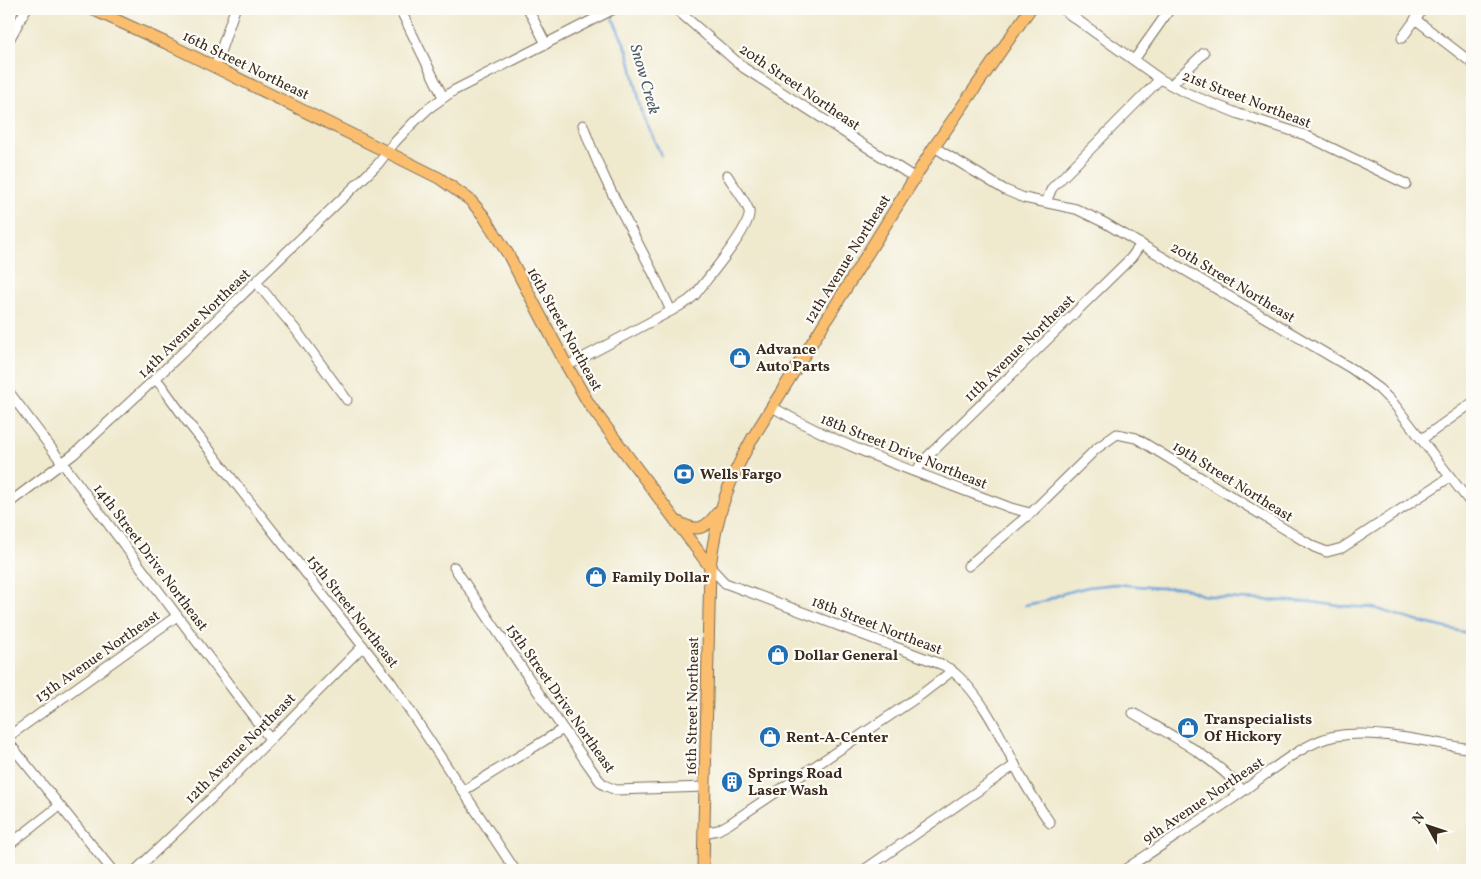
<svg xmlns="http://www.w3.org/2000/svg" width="1481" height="879" font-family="Vollkorn,serif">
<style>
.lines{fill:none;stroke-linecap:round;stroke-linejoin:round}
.stream{stroke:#69a1d7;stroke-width:2.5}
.minor-casing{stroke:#7a6d5c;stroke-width:11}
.major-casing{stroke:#7a6d5c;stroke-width:13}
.minor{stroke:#fff;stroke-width:9}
.major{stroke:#fbbe6e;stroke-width:11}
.labels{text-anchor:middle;stroke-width:4.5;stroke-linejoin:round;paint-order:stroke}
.street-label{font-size:15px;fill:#3b2a1e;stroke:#fdfcf7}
.poi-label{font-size:15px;font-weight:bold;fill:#3b2a1e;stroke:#fdfcf7;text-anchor:start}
.water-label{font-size:16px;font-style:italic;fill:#4d5a68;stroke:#fdfcf7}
</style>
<rect width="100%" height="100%" fill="#fdfcf7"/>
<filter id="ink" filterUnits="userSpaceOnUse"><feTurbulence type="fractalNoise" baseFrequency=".02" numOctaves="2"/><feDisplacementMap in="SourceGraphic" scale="10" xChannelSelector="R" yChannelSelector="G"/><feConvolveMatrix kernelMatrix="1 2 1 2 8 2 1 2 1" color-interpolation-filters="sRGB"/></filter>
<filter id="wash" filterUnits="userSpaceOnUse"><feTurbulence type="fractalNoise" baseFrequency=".0096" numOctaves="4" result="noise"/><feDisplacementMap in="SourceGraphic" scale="20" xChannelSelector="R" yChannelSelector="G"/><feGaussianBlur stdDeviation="1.12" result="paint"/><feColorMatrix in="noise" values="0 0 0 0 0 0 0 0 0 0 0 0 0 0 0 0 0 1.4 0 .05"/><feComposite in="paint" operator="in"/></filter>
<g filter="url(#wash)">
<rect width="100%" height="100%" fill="#efe9ce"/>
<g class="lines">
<g class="stream">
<polyline points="612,13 614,21 628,52 643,116 661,155"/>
<polyline points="1025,605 1045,601 1061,594 1088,587 1116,584 1159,588 1182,587 1202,595 1238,599 1311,602 1339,606 1374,608 1416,621 1472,634"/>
</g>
</g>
</g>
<g filter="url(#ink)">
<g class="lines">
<g class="minor-casing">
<g id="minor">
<polyline points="400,9 443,97"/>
<polyline points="528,9 546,44"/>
<polyline points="676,9 744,68 915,178"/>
<polyline points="1062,9 1160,79 1182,91 1239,114 1305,135 1406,184"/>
<polyline points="1415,19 1472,63"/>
<polyline points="1402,38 1423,9"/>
<polyline points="9,40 26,9"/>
<polyline points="1134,60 1170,9"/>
<polyline points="215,67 235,9"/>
<polyline points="1171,85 1204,53"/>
<path d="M583,125C605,190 644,248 671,311"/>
<polyline points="934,147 1005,190 1024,198 1076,209 1105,223 1352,369 1379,389 1394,404 1472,505"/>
<polyline points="1046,202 1052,188 1160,79"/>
<polyline points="256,282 296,330 347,400"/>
<path d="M567,366L671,311L688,301L695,295C705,281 753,226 749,211C746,201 733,185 727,175"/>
<polyline points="155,379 161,385 186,420 391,682 515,870"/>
<polyline points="9,392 270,739"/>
<path d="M772,407C847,450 930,477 1011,508L1030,513"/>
<polyline points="1422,439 1472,403"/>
<polyline points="916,472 923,461 1131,258 1141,244"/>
<polyline points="9,503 74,454 155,379 378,164 395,142 412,124 429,108 453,91 614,9"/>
<polyline points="968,566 1032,512 1096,449 1117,434 1136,438 1314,547 1327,552 1342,548 1450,477"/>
<polyline points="454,567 559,723 599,780 604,785 616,790 705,787"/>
<path d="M710,567L725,583L943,665C975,682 1001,736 1016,767C1025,786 1038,805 1050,823"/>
<path d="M1133,713C1172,736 1213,756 1243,791"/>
<polyline points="9,736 177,616"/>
<polyline points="9,743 112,870"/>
<polyline points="463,791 563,729"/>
<polyline points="703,833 718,830 729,824 922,694 948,674 951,669"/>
<polyline points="9,845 59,806"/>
<polyline points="136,870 218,792 363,646"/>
<polyline points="864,870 1015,765"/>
<path d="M1124,870C1160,846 1197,823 1232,799C1261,779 1303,741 1336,736C1377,729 1431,743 1472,749"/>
</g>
</g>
<g class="major-casing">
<g id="major">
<polyline points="92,9 166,43 387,152 439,178 470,200 483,215 508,254 567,366 589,404 710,567"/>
<path d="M678,522C697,532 705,530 718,512"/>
<path d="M703,870L710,567C716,517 727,483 752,439L934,147L1030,9"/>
</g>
</g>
<use href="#minor" class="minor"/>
<use href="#major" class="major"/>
</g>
</g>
<defs>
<g id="shop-disc" transform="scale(1.125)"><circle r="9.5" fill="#1f6fb2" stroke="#fdfcf7"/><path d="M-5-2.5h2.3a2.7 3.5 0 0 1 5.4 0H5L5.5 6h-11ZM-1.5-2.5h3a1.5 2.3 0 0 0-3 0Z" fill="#fff"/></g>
<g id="bank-disc" transform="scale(1.125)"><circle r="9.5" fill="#1f6fb2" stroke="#fdfcf7"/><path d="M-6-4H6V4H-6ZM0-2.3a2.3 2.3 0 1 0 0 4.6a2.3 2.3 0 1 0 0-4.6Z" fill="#fff"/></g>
<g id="building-disc" transform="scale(1.125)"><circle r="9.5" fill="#1f6fb2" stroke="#fdfcf7"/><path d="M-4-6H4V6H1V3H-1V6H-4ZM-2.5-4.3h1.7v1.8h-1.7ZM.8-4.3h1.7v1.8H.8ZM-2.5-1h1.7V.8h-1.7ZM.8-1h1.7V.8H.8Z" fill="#fff"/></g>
</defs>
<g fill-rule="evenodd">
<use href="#shop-disc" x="740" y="358"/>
<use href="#bank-disc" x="684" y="474"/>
<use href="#shop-disc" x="596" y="577"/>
<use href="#shop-disc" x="778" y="655"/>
<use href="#shop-disc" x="1188" y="728"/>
<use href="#shop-disc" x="770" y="737"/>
<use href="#building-disc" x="732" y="782"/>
</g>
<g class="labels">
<g class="street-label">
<text transform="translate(246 65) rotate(26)" y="5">16th Street Northeast</text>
<text transform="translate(800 87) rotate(34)" y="5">20th Street Northeast</text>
<text transform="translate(1247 99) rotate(21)" y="5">21st Street Northeast</text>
<text transform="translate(847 259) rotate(-58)" y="5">12th Avenue Northeast</text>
<text transform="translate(1233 282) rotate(31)" y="5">20th Street Northeast</text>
<text transform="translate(194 323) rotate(-44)" y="5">14th Avenue Northeast</text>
<text transform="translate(565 329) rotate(61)" y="5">16th Street Northeast</text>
<text transform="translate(1019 348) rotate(-44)" y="5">11th Avenue Northeast</text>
<text transform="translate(904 451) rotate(22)" y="5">18th Street Drive Northeast</text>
<text transform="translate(1233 481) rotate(32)" y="5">19th Street Northeast</text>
<text transform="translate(151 557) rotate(53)" y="5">14th Street Drive Northeast</text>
<text transform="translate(353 611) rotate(52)" y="5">15th Street Northeast</text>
<text transform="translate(877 625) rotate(21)" y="5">18th Street Northeast</text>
<text transform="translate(97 656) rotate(-35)" y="5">13th Avenue Northeast</text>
<text transform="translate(561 698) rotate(55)" y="5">15th Street Drive Northeast</text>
<text transform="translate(692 706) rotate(-89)" y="5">16th Street Northeast</text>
<text transform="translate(240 748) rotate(-45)" y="5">12th Avenue Northeast</text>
<text transform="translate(1203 800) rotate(-34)" y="5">9th Avenue Northeast</text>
</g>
<g class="poi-label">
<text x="756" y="354">Advance<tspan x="756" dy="17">Auto Parts</tspan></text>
<text x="700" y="479">Wells Fargo</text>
<text x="612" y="582">Family Dollar</text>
<text x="794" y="660">Dollar General</text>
<text x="1204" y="724">Transpecialists<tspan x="1204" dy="17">Of Hickory</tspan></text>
<text x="786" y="742">Rent-A-Center</text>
<text x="748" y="778">Springs Road<tspan x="748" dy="17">Laser Wash</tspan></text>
</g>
<g class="water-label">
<text transform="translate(646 79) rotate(74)" y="6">Snow Creek</text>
</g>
</g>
<rect width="1481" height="879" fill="none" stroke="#fdfcf7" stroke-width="30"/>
<g transform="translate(1428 826) rotate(310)" stroke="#fdfcf7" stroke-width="4" paint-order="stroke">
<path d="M0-4L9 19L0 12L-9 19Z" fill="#3b2a1e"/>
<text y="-8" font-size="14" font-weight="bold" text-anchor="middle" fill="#3b2a1e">N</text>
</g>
</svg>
